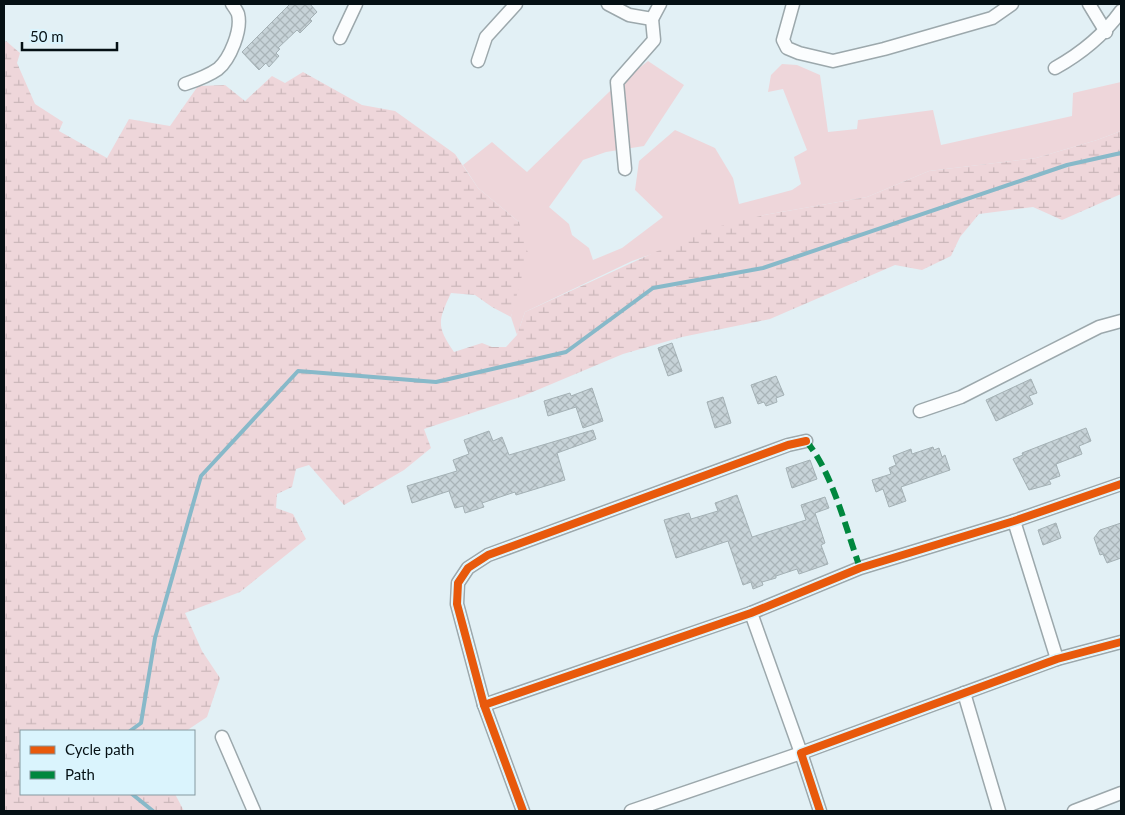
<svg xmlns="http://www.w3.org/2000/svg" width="1125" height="815" font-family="Lato,sans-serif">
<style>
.grass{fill:#eed6da}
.wetland{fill:url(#wetland-marsh)}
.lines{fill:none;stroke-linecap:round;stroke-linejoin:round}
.stream{stroke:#87b9c9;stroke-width:4}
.building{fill:url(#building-cross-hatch);stroke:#a4b1b5}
.minor-casing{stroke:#9ca8ac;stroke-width:15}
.minor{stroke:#fbfdfe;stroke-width:12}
.quiet{stroke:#00873e;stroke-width:6;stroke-dasharray:12 6;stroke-linecap:butt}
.cycleway-casing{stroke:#daf4fd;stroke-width:11}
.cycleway{stroke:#e8590c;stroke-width:8}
</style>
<defs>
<pattern id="wetland-marsh" width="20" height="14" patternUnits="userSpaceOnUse" patternTransform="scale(1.25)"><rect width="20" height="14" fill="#eed6da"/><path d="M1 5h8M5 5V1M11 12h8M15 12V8" fill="none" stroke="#cbb7ba"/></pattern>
<pattern id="building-cross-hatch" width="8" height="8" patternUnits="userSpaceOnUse" patternTransform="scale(1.25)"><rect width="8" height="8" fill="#c7d3d8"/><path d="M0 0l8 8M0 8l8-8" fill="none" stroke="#a9b4b8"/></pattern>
</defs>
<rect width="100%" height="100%" fill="#e2f0f5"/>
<polygon class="grass" points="648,61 684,85 644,146 606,152 583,160 549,207 569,224 572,235 589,248 593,260 622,248 663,217 635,190 639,161 675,130 715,148 733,178 739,204 792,190 801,184 794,157 807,150 783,89 768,92 771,75 782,64 797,65 820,75 828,132 857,129 858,120 933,110 941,145 1072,116 1073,93 1121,82 1121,131 1097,140 1036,158 929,171 867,197 764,215 632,261 525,312 517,335 511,317 516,293 519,222 478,188 463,165 492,142 527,172 609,92"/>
<path class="wetland" d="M6,41L20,53L17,63L35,104L63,122L59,131L107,158L129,119L170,126L198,86L225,85L245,101L272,76L285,83L303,72L362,105L395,111L455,154L478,188L519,222L528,253L511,317L492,307L475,295L451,293C438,321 436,326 454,352L482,343L492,347H506L517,335L525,312L701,231L764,215L867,197L929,171L1036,158L1097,140L1121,131V194L1062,220L1033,207L979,214L960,237L951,256L922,270L895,265L770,319L682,337L623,354L523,396L424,429L431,448L404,470L344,505L309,465L296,469L292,487L277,494L276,508L293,514L306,539L240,592L185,613L202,651L220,678L207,717L186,731H21V794H175L184,811H4V44Z"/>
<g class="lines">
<g class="stream">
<polyline points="130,731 141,723 155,638 201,476 298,371 436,382 566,352 653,288 763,268 1067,165 1121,153"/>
<polyline points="132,794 153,811"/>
</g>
</g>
<g class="building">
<polygon points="290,4 310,4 317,12 310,19 312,21 300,33 297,30 278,48 280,49 276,53 279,56 269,67 266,63 259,70 242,52"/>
<polygon points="672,343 682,371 668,376 658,348"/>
<polygon points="776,376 784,395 776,398 777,402 766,406 764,402 758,404 751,385"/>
<polygon points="1031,379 1037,393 1029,396 1033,404 996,421 986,400"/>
<polygon points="592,388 603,421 583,428 576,407 548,416 544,401 570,393 571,396"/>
<polygon points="723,397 731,423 715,428 707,402"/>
<polygon points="1086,428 1091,441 1079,446 1082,454 1056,464 1060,476 1049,480 1051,484 1029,490 1013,459 1023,455 1022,453"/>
<polygon points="593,430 596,439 557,453 565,480 516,495 515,492 482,503 484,507 465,513 463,506 455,508 449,491 412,503 407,486 457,471 453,460 469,454 464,440 489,431 493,441 502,437 509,455"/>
<polygon points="933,447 934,450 939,448 942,457 945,455 950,470 901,487 906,501 889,507 883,489 876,492 872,480 891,474 889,468 896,465 893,456 911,449 912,454"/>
<polygon points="810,460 817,479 792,488 786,468"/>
<polygon points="737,495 752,537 806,520 801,505 825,497 829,508 815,513 825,543 821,545 828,564 799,574 797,569 776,576 776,578 762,582 763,585 753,589 751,582 743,585 728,541 676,558 664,520 689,513 691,519 718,511 715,503"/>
<polygon points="1056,523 1061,538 1043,545 1038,530"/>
<polygon points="1121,523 1121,558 1107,563 1103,554 1100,555 1094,538 1100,530"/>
</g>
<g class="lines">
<g class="minor-casing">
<g id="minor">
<polyline points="608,4 629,15 652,19 660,4"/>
<polyline points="793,4 783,40 787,48 799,53 833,61 884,49 992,18 1012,4"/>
<polyline points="1089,4 1106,32"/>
<polyline points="340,38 356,4"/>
<polyline points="478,61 486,37 516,4"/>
<path d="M1055,68C1082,53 1103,36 1121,11"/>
<path d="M185,84C197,80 208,76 218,69C230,59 242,30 238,14C237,11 234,7 232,4"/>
<polyline points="625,169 617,82 654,40 652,19"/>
<polyline points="920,411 961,397 1099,327 1121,321"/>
<polyline points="1014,521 1057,659"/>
<polyline points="964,693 999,811"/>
<polyline points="484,705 751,613 860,568 1014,521 1121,484"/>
<polyline points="222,737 254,811"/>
<polyline points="523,811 484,705 457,604 458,583 468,568 488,555 788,445 806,441"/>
<polyline points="631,811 801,753 751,613"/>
<polyline points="820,811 801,753 1057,659 1121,642"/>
<polyline points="1074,811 1121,793"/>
</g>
</g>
<use href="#minor" class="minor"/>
<path class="quiet" d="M806,441C832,471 846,529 860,568"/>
<g class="cycleway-casing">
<g id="cycleway">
<polyline points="484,705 751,613 860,568 1014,521 1121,484"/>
<polyline points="523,811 484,705 457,604 458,583 468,568 488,555 788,445 806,441"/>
<polyline points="820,811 801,753 1057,659 1121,642"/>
</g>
</g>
<use href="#cycleway" class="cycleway"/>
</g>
<rect width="1125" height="815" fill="none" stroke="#051014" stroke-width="10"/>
<rect x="20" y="730" width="175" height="65" fill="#daf4fd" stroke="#8599a0"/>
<rect x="30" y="746" width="25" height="8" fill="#e8590c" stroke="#8599a0"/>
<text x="65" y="755" font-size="15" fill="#051014">Cycle path</text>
<rect x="30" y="771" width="25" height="8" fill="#00873e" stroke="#8599a0"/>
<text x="65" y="780" font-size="15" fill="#051014">Path</text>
<path d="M22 42v8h95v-8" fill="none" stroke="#051014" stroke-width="2.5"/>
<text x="30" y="42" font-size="15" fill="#051014" stroke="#daf4fd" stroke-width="4" paint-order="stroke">50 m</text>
</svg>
